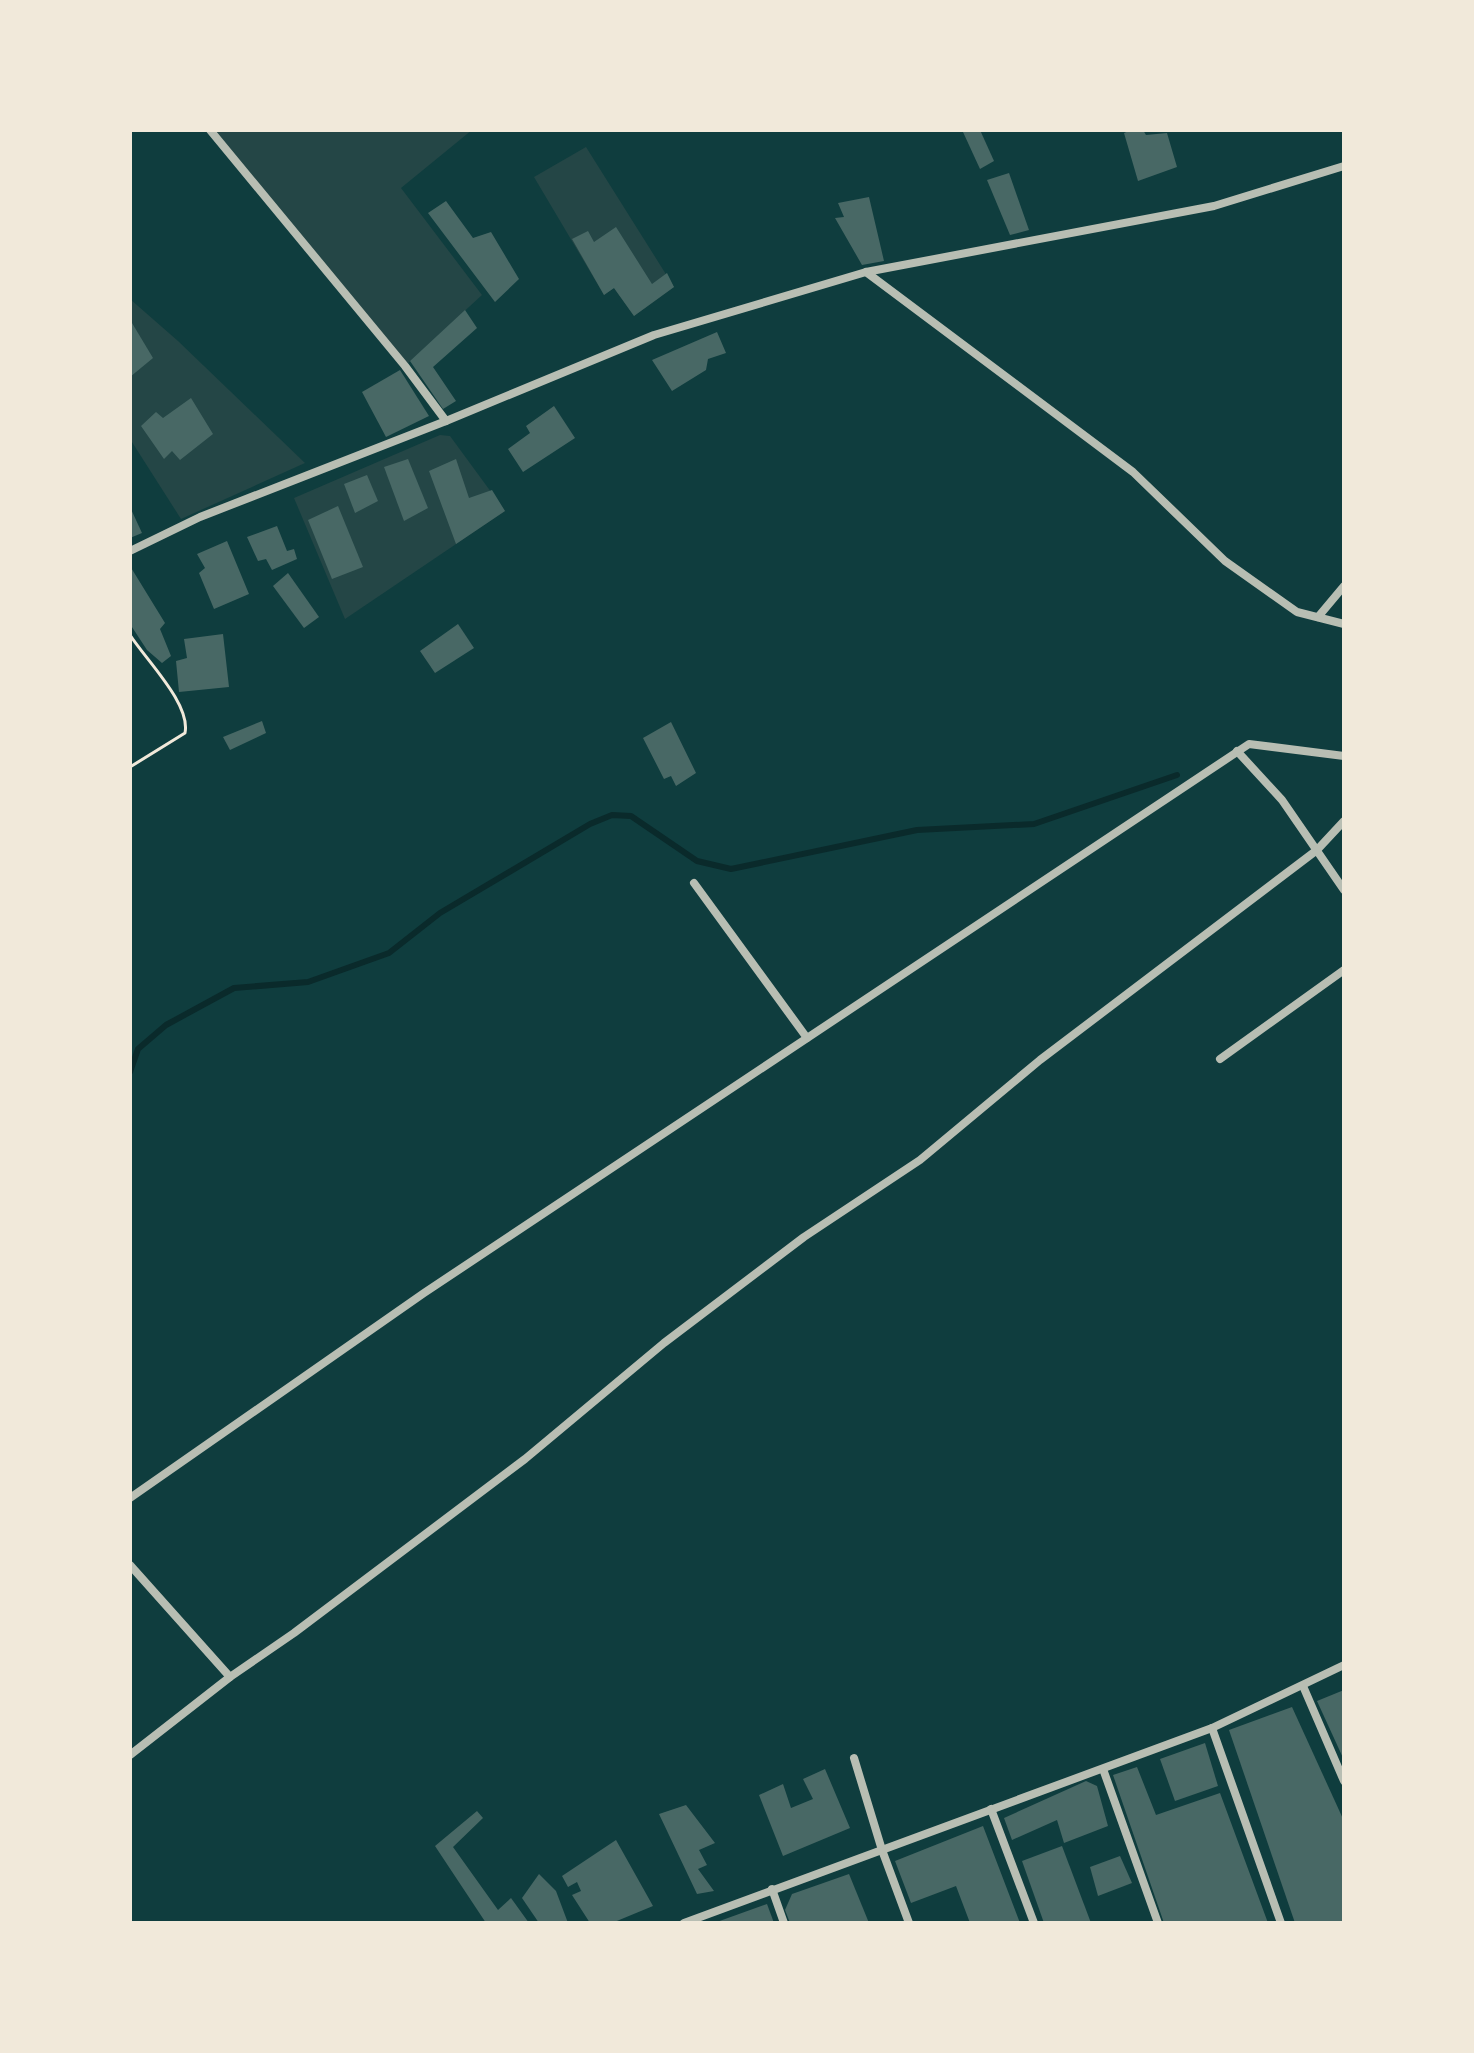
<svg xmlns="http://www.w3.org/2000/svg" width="1474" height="2053" font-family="'Zilla Slab',serif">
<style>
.green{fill:#244646}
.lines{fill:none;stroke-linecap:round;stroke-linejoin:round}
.stream{stroke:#0a2a2b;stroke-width:6}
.building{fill:#486865}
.path{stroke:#f1e9da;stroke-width:3}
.minor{stroke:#b8beb3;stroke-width:8}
</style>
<rect width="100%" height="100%" fill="#0f3d3e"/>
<g class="green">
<polygon points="211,130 472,130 401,188 482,295 405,366"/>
<polygon points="586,147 674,287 634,316 614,288 604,295 534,177"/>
<polygon points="130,299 178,341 305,463 181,519 130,439"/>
<polygon points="440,435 450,436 505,511 345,619 294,498"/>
</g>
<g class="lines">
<polyline class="stream" points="130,1072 138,1049 166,1025 234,988 308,982 389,953 440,913 590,824 612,815 631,816 697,861 731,869 917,830 1034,824 1177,775"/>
</g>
<g class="building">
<polygon points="967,130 980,130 994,161 980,169 963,132"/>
<polygon points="1131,130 1143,130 1146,135 1167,133 1177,167 1138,181 1124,133"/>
<polygon points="1009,173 1029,230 1010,235 987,180"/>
<polygon points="869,197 884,261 862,265 835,218 844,217 838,203"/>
<polygon points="446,201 473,238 491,232 519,279 495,302 428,213"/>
<polygon points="616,227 652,284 667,273 674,287 634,316 614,288 604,295 572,239 588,231 594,242"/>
<polygon points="465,310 477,328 433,367 456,401 443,409 410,361"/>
<polygon points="132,323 153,358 130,377 130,324"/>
<polygon points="717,332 726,353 708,359 706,370 672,391 652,360"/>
<polygon points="400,370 429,416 386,437 362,392"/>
<polygon points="191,398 213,434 180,460 172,451 164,459 141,426 156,412 163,418"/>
<polygon points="554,406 575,438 523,472 508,449 530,433 526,426"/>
<polygon points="408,459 428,508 404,521 384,467"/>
<polygon points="456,459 469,498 492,490 505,511 456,544 429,471"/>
<polygon points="367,475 378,501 355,513 344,484"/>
<polygon points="338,506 363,567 332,579 308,520"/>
<polygon points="130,507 142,533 130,538"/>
<polygon points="277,526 287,551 294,549 297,559 272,570 266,559 258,561 247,537"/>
<polygon points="227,541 249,594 214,609 199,573 205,568 197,554"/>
<polygon points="130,566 165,623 160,629 171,656 162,663 147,650 130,624"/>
<polygon points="288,573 319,617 304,628 273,586"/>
<polygon points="458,624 474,648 435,673 420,651"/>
<polygon points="223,634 229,687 179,692 176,661 187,658 184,639"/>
<polygon points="262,721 266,733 230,750 223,737"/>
<polygon points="671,722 696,773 676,786 671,776 664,779 643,738"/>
<polygon points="1344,1690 1344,1760 1317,1701"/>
<polygon points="1292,1707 1344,1821 1344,1923 1295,1923 1229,1730"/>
<polygon points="1205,1743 1218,1786 1175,1801 1160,1759"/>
<polygon points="1137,1767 1156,1815 1220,1793 1268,1923 1164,1923 1113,1775"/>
<polygon points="825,1769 850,1828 783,1856 759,1795 783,1784 791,1808 813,1799 803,1779"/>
<polygon points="1086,1781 1097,1786 1108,1826 1064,1843 1057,1820 1012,1840 1004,1818"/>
<polygon points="686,1805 715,1843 699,1850 707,1865 698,1869 714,1891 697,1894 659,1814"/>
<polygon points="477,1811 483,1818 453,1847 498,1910 511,1898 529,1923 486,1923 435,1846"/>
<polygon points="983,1826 1020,1923 970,1923 956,1886 911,1903 895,1861"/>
<polygon points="616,1840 653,1906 612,1923 590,1923 572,1895 581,1891 577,1882 568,1887 562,1876"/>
<polygon points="1062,1846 1091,1923 1044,1923 1022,1861"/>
<polygon points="1120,1856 1132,1883 1098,1896 1090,1867"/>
<polygon points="539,1874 556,1891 568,1923 539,1923 522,1898"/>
<polygon points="849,1874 869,1923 790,1923 785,1910 792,1894"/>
<polygon points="767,1904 774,1923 714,1923"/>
</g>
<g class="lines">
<path class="path" d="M130,635C146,660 191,704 185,733L130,767"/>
<g class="minor">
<polyline points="210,130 405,366 446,421"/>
<polyline points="866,272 1133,472 1225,561 1297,612 1344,624"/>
<polyline points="130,551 200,517 446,421 654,335 866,272 1214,206 1344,166"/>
<polyline points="1318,617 1344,586"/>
<polyline points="1237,751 1282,800 1344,890"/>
<polyline points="694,883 807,1038"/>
<polyline points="1220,1059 1344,970"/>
<polyline points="130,1498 424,1293 1249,744 1344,756"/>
<polyline points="130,1565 230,1677"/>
<polyline points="1303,1686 1344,1781"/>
<polyline points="1212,1728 1281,1923"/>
<polyline points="130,1755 230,1677 294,1633 525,1459 664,1343 804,1237 920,1160 1040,1060 1317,850 1344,821"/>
<polyline points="854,1758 882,1850 909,1923"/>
<polyline points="1103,1769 1158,1923"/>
<polyline points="991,1809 1034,1923"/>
<polyline points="772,1889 784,1923"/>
<polyline points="684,1923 1212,1728 1344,1665"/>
</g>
</g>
<rect width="1474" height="2053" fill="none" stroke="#f1e9da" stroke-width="264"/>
</svg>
